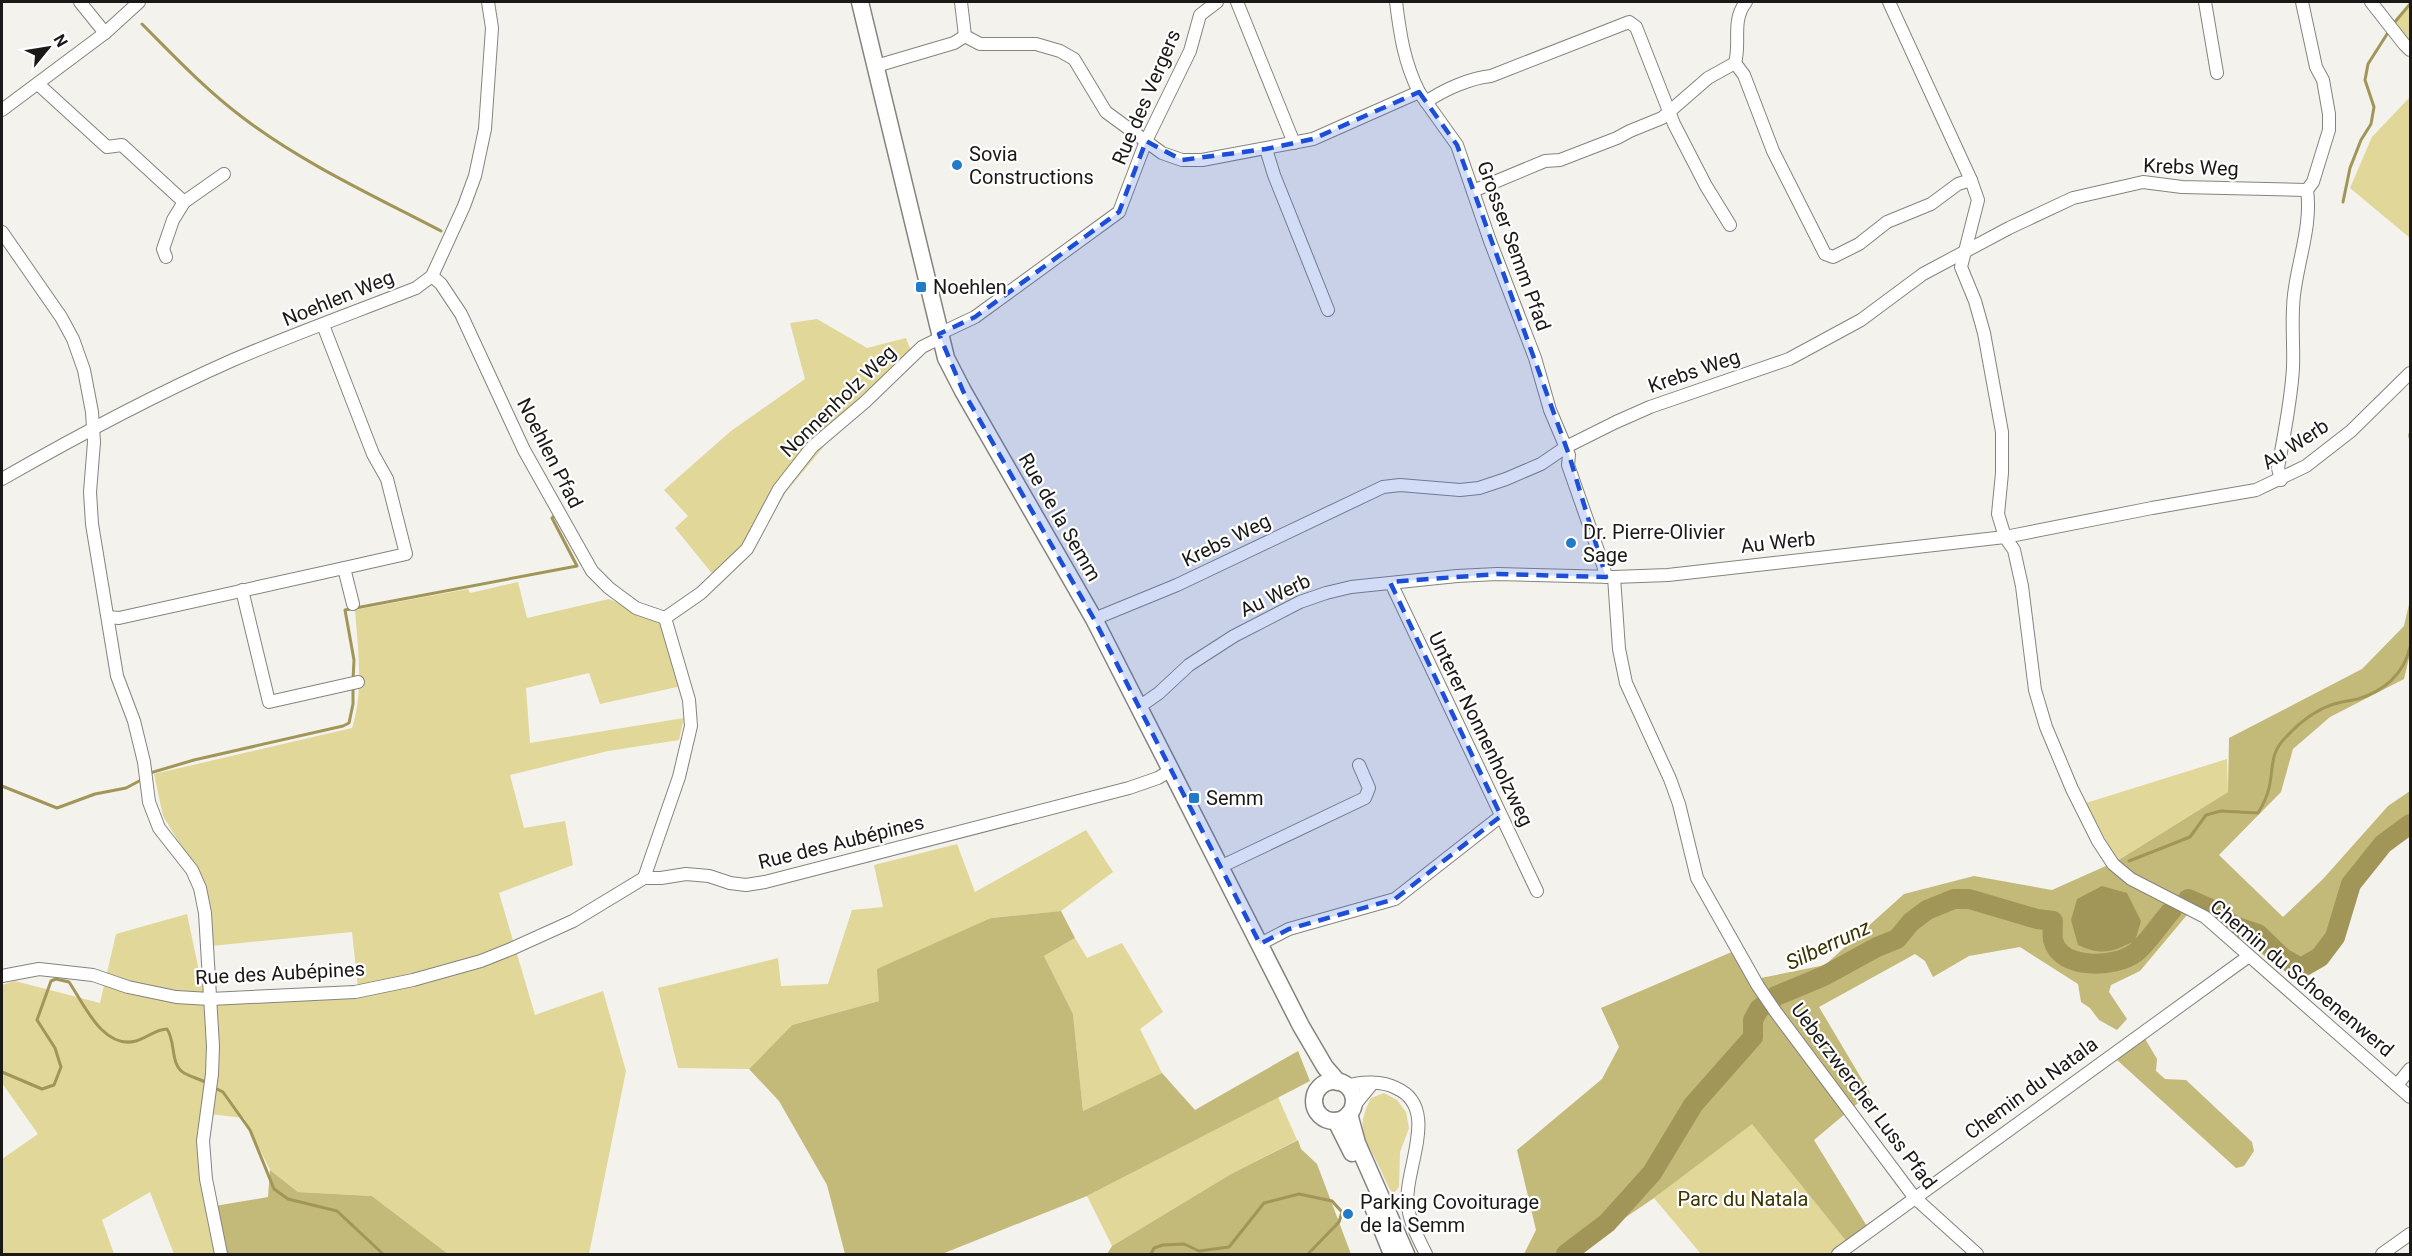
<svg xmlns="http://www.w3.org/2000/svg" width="2412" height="1256" font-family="Roboto,sans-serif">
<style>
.green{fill:#e1d799}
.forest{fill:#c3b979}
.water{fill:#a19657}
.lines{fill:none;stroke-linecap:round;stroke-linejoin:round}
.stream{stroke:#a19657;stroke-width:3}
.river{stroke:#a19657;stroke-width:20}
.street-casing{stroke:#84847e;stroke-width:14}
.secondary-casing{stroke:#84847e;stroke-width:19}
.street{stroke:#fff;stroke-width:12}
.secondary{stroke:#fff;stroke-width:16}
.marked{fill:#1d4ed8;fill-opacity:0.2;stroke:#1d4ed8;stroke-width:4.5;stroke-dasharray:12 8;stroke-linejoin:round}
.poi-dot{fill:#227bc9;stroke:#fff;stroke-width:2}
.labels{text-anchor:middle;stroke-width:4.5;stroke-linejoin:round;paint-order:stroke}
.street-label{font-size:20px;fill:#1a1917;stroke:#fff}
.poi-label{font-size:20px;fill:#1a1917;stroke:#fff;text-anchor:start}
.park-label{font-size:20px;fill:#3e3500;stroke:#fff}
.water-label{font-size:21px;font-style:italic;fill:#3b3300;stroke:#fff}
</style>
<rect width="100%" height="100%" fill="#f3f2ec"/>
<g class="green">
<polygon points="2408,5 2410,6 2410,45 2394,23"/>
<polygon points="2410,97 2410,238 2350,188 2372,137"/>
<polygon points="817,319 867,348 906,338 915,362 835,433 786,492 738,565 719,582 675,528 688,516 664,490 731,431 805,379 790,323"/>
<path d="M518,582L527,618L609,599L664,623L686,685L600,704L589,673L526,688L530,743L684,718L679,740L608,751L510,775L524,828L565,821L573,865L499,893L535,1015L603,991L626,1071L589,1254H448L372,1196L298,1192L270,1170L244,1118L201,1113L199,1174L215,1206L226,1254H174L150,1192L102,1220L114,1254H2V1159L38,1134L2,1083V985L15,981L100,1003L116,934L187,914L204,995L358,988L352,932L211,946L205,885L163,816L154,774L352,728C364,692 358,648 355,610L468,589L470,593Z"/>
<polygon points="2227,759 2228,792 2117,861 2086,803"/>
<polygon points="1086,830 1113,872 1061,911 991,918 879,1001 792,1025 749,1069 678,1068 658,988 778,958 781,986 828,984 852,910 883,907 874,865 957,844 975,892"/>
<polygon points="1075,938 1087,958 1122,943 1163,1012 1140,1029 1162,1073 1083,1111 1073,1014 1044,956"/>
<path d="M1384,1093L1397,1100L1406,1112L1409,1128L1400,1152L1399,1187L1393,1194C1386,1184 1383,1174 1378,1164C1364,1136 1355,1129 1371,1098Z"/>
<polygon points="1278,1097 1297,1140 1231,1174 1112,1246 1087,1196"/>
<polygon points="1752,1123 1847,1242 1831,1254 1701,1254 1654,1198"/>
</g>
<g class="forest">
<polygon points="2410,600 2410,654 2404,679 2330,717 2293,749 2281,792 2219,855 2283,917 2323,879 2388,806 2410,791 2410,829 2357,865 2341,921 2291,976 2230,930 2192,909 2140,971 2111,985 2109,992 2127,1019 2117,1030 2099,1020 2090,1008 2081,1002 2078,984 2020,947 1969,956 1933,977 1925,961 1915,954 1819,1007 1870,1093 1814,1140 1868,1228 1847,1242 1752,1124 1654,1198 1591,1241 1579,1254 1524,1254 1536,1230 1517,1150 1602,1079 1619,1047 1601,1008 1734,951 1761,978 1825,965 1904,894 1974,876 2052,890 2117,861 2228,792 2229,738 2362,669 2404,626"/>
<polygon points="1061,911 1075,938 1044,956 1073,1014 1083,1111 1162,1073 1195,1110 1298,1051 1310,1081 1087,1196 942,1254 845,1254 827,1185 779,1101 749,1069 792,1025 879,1001 877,969 991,918"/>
<polygon points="2144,1037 2157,1059 2156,1071 2165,1079 2186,1080 2252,1142 2254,1151 2244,1166 2236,1168 2116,1059"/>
<polygon points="1298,1140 1301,1149 1317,1164 1351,1254 1107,1254 1112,1246 1231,1174"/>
<polygon points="270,1170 298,1192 372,1196 448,1254 226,1254 215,1206 268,1197"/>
</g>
<path class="water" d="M2102,886L2127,893L2141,921L2135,941C2112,952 2102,956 2078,945L2071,920L2077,899Z"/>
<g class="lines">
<g class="stream">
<polyline points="2394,23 2410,4"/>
<path d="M142,24C174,56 206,90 242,117C302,163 374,196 441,231"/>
<polyline points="2343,202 2350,168 2361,140 2371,124 2374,107 2365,80 2368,64 2389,31"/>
<polyline points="2410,434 2410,437"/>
<polyline points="353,680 354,660 345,610 577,566 552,518 555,515"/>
<polyline points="150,773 194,760 343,726 349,723 353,704 353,687"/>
<polyline points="2,786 57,808 95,794 126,788 143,779"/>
<path d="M2129,861L2190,837L2206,815L2221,811L2258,813C2263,805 2267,797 2269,788C2274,767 2269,754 2286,737C2298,724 2314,711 2331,705C2339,702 2349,701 2358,699C2384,691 2404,674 2410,647"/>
<path d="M2,1072L42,1089L54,1085L61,1067L55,1048L37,1020L51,981L56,979L69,982C84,1004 103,1050 136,1041C147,1038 156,1029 167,1029C176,1042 170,1065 184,1073C191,1077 200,1079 207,1083"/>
<polyline points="213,1087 223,1092 250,1130 274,1189 288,1199 337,1211 383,1254"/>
<polyline points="1151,1254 1154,1248 1163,1245 1184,1244 1199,1251 1229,1247 1264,1203 1299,1194 1332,1201 1342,1212 1339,1222 1308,1254"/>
</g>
<g class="river">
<polyline points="2188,899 2213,910 2234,926 2258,934 2283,958 2301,968 2320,957 2335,937 2351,884 2383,844 2410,824"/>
<path d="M1566,1254L1607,1223L1652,1173L1693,1105L1753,1037V1020L1759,1009L1776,996L1824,976L1877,947L1897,939L1911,922L1927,910L1954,899H1969L2037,919L2053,921C2053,926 2052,934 2053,940C2060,970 2115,968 2135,953C2148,943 2161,922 2172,910"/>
</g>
<g class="street-casing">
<g id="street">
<polyline points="80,2 105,33"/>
<polyline points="961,2 965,36"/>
<polyline points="1237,2 1294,143"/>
<path d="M1396,2C1400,34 1404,62 1419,92"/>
<polyline points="1889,2 1971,180 1978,200 1961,267 1975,301 1984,333 2002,432 2002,473 1998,514 2005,537 2014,550 2022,586 2035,690 2046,727 2072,789 2098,841 2113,864 2131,879 2205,917 2410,1097"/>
<polyline points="2205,2 2217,73"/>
<polyline points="2371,2 2404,44 2410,50"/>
<polyline points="1735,63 1744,75 1773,151 1825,254 1833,257 1859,244 1887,222 1931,204 1958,184 1971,180"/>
<polyline points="876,66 954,43 965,36 980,44 1036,44 1060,51 1074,59 1106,112 1162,153 1182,160 1202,160 1313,139 1419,92 1457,145 1490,241 1535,358 1550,410 1569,455 1568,465 1603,565 1606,577"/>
<polyline points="38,84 107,147 122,145 184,202 224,174"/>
<path d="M1426,102C1443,90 1470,78 1491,76L1629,22L1636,27L1674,124L1706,186L1730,225"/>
<polyline points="2,110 105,33 139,2"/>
<polyline points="1266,149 1274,175 1328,310"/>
<path d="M1473,191L1545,161L1560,160L1617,138L1630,131L1662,118L1708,78L1735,63C1741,42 1731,21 1746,2"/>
<polyline points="2,232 61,317 73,339 84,370 92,412 94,442 90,492 92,524 117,676 134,721 144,762 149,802 159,828 192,870 200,888 205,913 213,1046 212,1074 203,1141 206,1179 221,1254"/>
<polyline points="166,257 163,249 173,220 184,202"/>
<polyline points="432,276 441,284 461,314 524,450 592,571 609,588 636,608 665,618"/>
<polyline points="323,325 373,454 387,479 406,554 344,568 353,604"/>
<polyline points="939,334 975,317 1119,212 1146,141 1190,51 1200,15 1217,2"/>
<path d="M2,479C77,436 154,395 233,360C294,334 355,312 416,288L432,276L464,206L475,176L485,129L492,28L488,2"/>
<path d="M2281,480L2278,468C2284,435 2291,402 2293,368C2294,344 2291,319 2294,295C2298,260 2312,225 2307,190L2313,182L2329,130V114L2323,80L2316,67L2302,2"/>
<polyline points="1614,577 1619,649 1626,683 1670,779 1679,804 1697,878 1758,986 1775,1011 1914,1197 1977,1254"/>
<polyline points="1391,583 1537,891"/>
<polyline points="242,590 269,702 358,682"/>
<polyline points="108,617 119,618 344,568"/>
<polyline points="1094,619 1177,585 1383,487 1400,485 1460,490 1479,488 1506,479 1541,464 1566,447 1616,422 1650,407 1789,359 1861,320 1923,274 2009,228 2073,198 2143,182 2182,187 2307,190"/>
<polyline points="1139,707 1159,693 1189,665 1234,636 1300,602 1326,593 1351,587 1457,576 1497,574 1614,577 1668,575 2005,537 2152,508 2256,490 2306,466 2351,431 2410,373"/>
<polyline points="1220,867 1365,798 1369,788 1359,765"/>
<polyline points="644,878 679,777 691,726 689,700 665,618 701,593 747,549 779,489 812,447 865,402 922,347 940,338"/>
<polyline points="1260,944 1289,929 1395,899 1501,816"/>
<polyline points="2,976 39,969 93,975 128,987 176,997 210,999 355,992 413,980 481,961 511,949 573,921 644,878 661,878 686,874 709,876 730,883 746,885 765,882 1129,788 1158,778 1171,770"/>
<polyline points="2397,1085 2410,1069"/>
<path d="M1347,1086C1361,1081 1383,1081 1396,1088C1442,1108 1402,1172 1408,1207C1410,1223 1419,1240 1426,1254"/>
<polyline points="1353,1107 1372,1084"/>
<polyline points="1838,1254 2249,956"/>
<polyline points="2382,1254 2410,1234"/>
</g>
</g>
<g class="secondary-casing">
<g id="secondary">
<polyline points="860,2 946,358 963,391 1094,619 1301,1026 1325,1067 1338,1082"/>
<circle cx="1334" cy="1101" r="20"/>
<polyline points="1349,1114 1357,1143 1406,1254"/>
<polyline points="1336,1121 1352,1153"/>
<polyline points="1371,1202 1392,1254"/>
</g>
</g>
<use href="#street" class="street"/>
<use href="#secondary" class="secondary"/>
</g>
<path class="marked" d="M1419,92L1457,145L1569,455L1606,577L1497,574L1390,582L1501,816L1395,899L1289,929L1260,944L1094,619L963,391L939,334L975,317L1119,212L1146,141L1182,160L1266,149L1313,139Z"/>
<g class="poi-dot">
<circle cx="957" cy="165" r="6"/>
<rect x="915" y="281" width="12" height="12" rx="3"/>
<circle cx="1571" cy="543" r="6"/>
<rect x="1188" y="792" width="12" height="12" rx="3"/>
<circle cx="1348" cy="1214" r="6"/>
</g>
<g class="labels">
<g class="street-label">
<text transform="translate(1146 97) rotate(-67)" y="7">Rue des Vergers</text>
<text transform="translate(2191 167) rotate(2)" y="7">Krebs Weg</text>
<text transform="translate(1514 246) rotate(70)" y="7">Grosser Semm Pfad</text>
<text transform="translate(338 298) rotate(-22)" y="7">Noehlen Weg</text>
<text transform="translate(1694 371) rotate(-19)" y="7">Krebs Weg</text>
<text transform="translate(838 401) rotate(-44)" y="7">Nonnenholz Weg</text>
<text transform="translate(2295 444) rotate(-33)" y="7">Au Werb</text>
<text transform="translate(550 453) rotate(63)" y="7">Noehlen Pfad</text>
<text transform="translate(1060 517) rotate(60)" y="7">Rue de la Semm</text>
<text transform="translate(1226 540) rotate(-26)" y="7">Krebs Weg</text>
<text transform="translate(1778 542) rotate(-6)" y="7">Au Werb</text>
<text transform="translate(1275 595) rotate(-25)" y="7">Au Werb</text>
<text transform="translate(1481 729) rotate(64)" y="7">Unterer Nonnenholzweg</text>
<text transform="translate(841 842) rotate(-14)" y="7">Rue des Aubépines</text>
<text transform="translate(280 973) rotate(-3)" y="7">Rue des Aubépines</text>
<text transform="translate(2302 978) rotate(40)" y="7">Chemin du Schoenenwerd</text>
<text transform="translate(2031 1088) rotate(-36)" y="7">Chemin du Natala</text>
<text transform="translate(1864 1096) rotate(53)" y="7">Ueberzwercher Luss Pfad</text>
</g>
<g class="poi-label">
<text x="969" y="161">Sovia<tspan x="969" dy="23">Constructions</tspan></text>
<text x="933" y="294">Noehlen</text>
<text x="1583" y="539">Dr. Pierre-Olivier<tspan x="1583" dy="23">Sage</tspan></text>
<text x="1206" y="805">Semm</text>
<text x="1360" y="1209">Parking Covoiturage<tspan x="1360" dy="23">de la Semm</tspan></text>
</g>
<g class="park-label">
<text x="1743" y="1206">Parc du Natala</text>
</g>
<g class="water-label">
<text transform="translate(1828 945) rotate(-25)" y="7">Silberrunz</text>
</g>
</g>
<rect width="2412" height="1256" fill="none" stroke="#1a1917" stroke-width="6"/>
<g transform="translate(48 48) rotate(60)" stroke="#ffffff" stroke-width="4.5" paint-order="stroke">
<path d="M0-4.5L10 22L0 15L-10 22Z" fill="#1a1917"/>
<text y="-9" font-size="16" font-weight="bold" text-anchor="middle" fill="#1a1917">N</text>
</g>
</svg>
